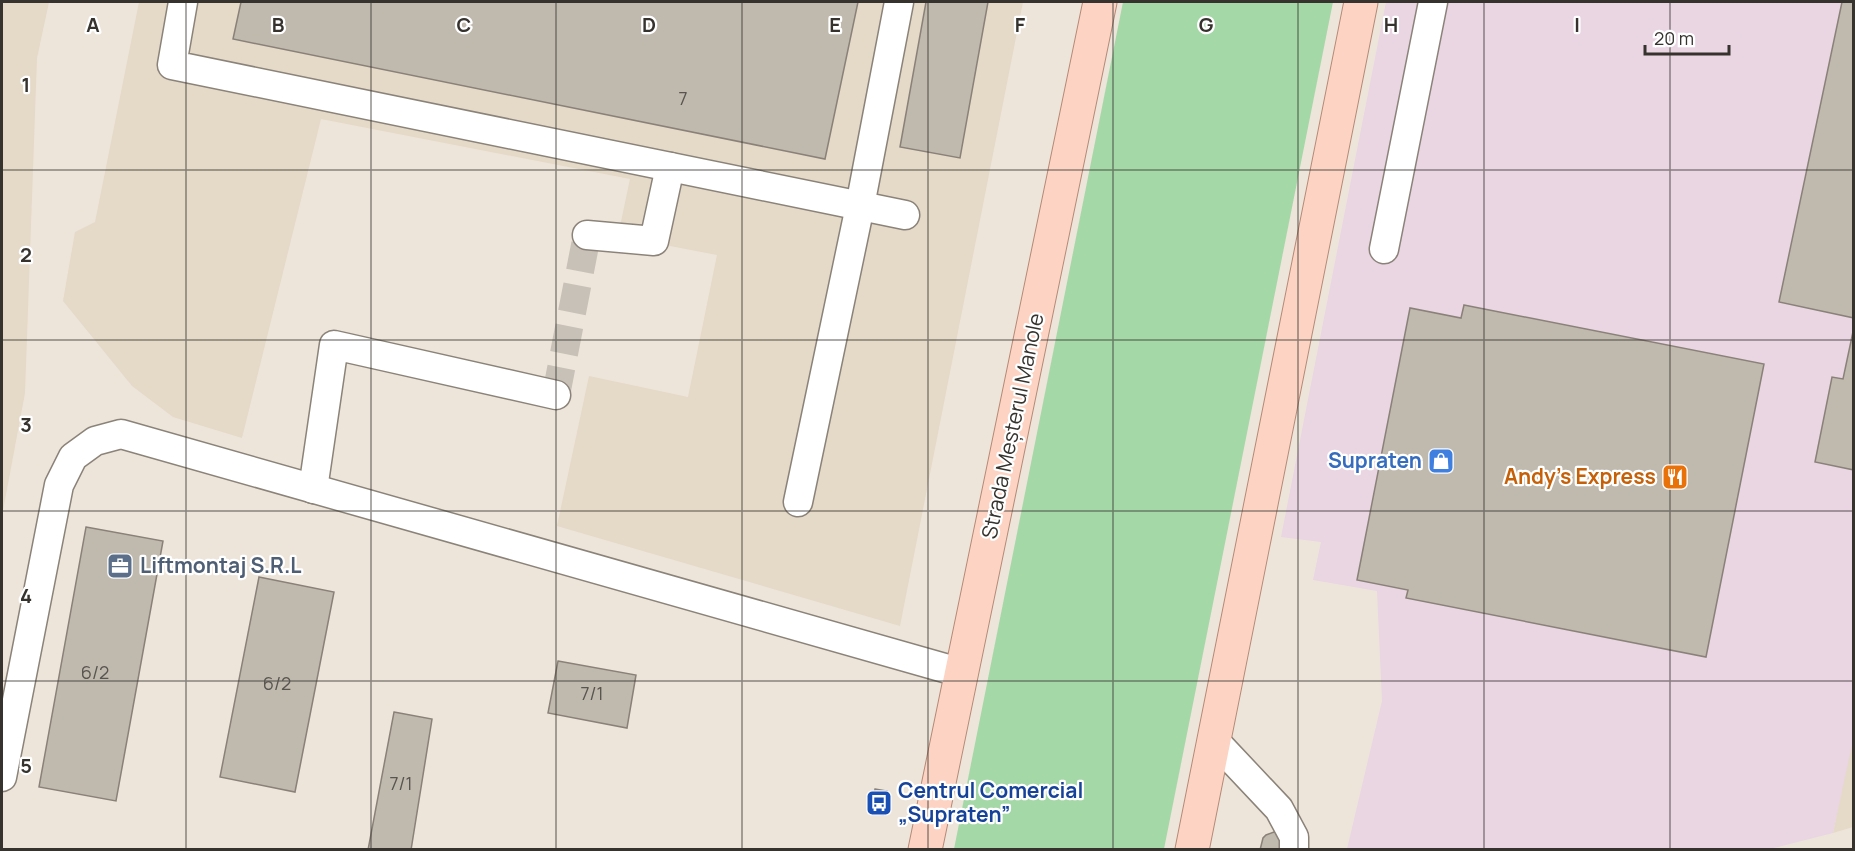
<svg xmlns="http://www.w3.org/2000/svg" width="1855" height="851" font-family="Manrope,sans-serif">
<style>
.commercial{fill:#ead5e3}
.built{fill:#e5d9c8}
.green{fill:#a4d8a7}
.building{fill:#c0b9ae;stroke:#8a8279;stroke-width:1.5}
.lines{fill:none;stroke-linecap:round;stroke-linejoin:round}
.minor-tunnel{stroke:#c8c1b8;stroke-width:28;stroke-dasharray:28 14;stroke-linecap:butt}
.minor-casing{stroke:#8b8379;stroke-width:31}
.major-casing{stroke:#b68976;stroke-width:35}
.minor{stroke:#fff;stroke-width:28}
.major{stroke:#fdd4c4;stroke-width:33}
.grid{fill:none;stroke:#36332f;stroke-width:1.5;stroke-opacity:0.55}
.labels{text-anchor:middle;stroke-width:4.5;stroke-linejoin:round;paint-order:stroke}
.number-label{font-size:18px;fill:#58544f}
.street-label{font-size:21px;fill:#36332f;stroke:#fff}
.shop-label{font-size:21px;font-weight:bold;fill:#366cbe;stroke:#fff;text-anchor:end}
.food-label{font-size:21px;font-weight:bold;fill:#c56008;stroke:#fff;text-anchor:end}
.service-label{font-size:21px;font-weight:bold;fill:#4e5e75;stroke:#fff;text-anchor:start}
.transit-label{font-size:21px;font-weight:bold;fill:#164399;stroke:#fff;text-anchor:start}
.grid-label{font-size:20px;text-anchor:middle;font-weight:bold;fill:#36332f;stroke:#fff;stroke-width:4.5;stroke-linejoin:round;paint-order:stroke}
</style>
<rect width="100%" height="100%" fill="#ede5da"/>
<polygon class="commercial" points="1386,2 1853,2 1854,740 1833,833 1766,850 1347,849 1382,701 1377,591 1313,580 1321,542 1281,537"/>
<g class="built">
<polygon points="2,2 49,2 37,58 25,393 2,516"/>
<polygon points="139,2 1023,2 900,626 557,526 589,376 688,397 717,255 618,236 630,179 321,119 242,438 173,417 132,386 63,301 75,232 95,222"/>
<polygon points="1853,740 1853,827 1833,833"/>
</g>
<polygon class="green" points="1123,2 1333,2 1164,849 954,849"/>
<g class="building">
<polygon points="241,2 858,2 825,159 233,39"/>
<polygon points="926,2 988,2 960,158 900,147"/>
<polygon points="1842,2 1854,2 1854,318 1779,302"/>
<polygon points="1464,305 1764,364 1706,657 1406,598 1408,590 1357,580 1410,308 1461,318"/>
<polygon points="1854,327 1854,470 1815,462 1832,377 1843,379"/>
<polygon points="86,527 163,541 116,801 39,787"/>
<polygon points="259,577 334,592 295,792 220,777"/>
<polygon points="558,661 636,675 627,728 548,713"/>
<polygon points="394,712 432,719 411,850 368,850"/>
<polygon points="875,789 887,791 883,815 871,813"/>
<polygon points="1274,832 1278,832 1292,850 1260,850 1263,838 1266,835"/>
</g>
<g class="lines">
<polyline class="minor-tunnel" points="556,395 587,235"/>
<g class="minor-casing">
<g id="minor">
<polyline points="183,2 172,65 905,215"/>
<polyline points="587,235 654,241 670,167"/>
<polyline points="1384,249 1433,2"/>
<polyline points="313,489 334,345 556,395"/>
<polyline points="798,502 860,206 899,2"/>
<polyline points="1214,740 1279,809 1294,837 1294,850"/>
<polyline points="2,777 59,485 73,457 95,441 121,434 962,673"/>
</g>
</g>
<g class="major-casing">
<g id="major">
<polyline points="925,850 1100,2"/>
<polyline points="1192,850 1361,2"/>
</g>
</g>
<use href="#minor" class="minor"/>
<use href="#major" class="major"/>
</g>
<path class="grid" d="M186,2V850M371,2V850M556,2V850M742,2V850M928,2V850M1113,2V850M1298,2V850M1484,2V850M1670,2V850M2,170H1854M2,340H1854M2,511H1854M2,681H1854"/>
<defs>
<g id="shop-square" transform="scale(1.35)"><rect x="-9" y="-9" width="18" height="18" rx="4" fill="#3f7fe0" stroke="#fff"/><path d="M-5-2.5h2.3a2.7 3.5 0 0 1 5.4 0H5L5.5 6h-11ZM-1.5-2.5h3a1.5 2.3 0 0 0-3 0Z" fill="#fff"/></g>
<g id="restaurant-square" transform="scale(1.35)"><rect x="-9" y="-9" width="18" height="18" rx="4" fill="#e8710a" stroke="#fff"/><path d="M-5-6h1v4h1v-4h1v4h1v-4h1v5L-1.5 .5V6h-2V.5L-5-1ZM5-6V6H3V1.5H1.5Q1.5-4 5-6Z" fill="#fff"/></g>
<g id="office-square" transform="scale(1.35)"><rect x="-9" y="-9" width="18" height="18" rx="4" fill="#5c6f8a" stroke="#fff"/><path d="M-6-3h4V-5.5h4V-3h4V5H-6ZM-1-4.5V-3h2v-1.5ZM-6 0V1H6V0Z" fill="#fff"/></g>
<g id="bus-square" transform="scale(1.35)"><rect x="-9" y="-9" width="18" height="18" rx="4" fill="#1a4fb4" stroke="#fff"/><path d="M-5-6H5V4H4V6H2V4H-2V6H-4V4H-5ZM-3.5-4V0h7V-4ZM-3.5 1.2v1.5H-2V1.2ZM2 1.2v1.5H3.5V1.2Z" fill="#fff"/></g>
</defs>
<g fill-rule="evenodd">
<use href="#shop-square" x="1441" y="461"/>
<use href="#restaurant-square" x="1675" y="477"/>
<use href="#office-square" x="120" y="566"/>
<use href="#bus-square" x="879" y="803"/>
</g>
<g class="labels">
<g class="number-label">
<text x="683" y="105">7</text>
<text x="95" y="679">6/2</text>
<text x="277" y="690">6/2</text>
<text x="592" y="700">7/1</text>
<text x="401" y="790">7/1</text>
</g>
<g class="street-label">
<text transform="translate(1013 426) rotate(-78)" y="7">Strada Meșterul Manole</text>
</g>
<g class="shop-label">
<text x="1422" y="468">Supraten</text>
</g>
<g class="food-label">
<text x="1656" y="484">Andy's Express</text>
</g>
<g class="service-label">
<text x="140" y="573">Liftmontaj S.R.L</text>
</g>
<g class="transit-label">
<text x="898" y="798">Centrul Comercial<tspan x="898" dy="24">„Supraten”</tspan></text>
</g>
</g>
<g class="grid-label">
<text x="93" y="32">A</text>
<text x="278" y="32">B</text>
<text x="464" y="32">C</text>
<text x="649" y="32">D</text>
<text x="835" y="32">E</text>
<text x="1020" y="32">F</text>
<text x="1206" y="32">G</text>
<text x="1391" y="32">H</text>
<text x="1577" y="32">I</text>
<text x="26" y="92">1</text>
<text x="26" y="262">2</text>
<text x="26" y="432">3</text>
<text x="26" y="603">4</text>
<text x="26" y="773">5</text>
</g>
<rect width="1855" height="851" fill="none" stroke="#36332f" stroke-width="6"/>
<path d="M1645 45v9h84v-9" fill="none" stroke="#36332f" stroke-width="3"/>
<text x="1654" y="45" font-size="18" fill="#36332f" stroke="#ffffff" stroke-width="4.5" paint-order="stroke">20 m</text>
</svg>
